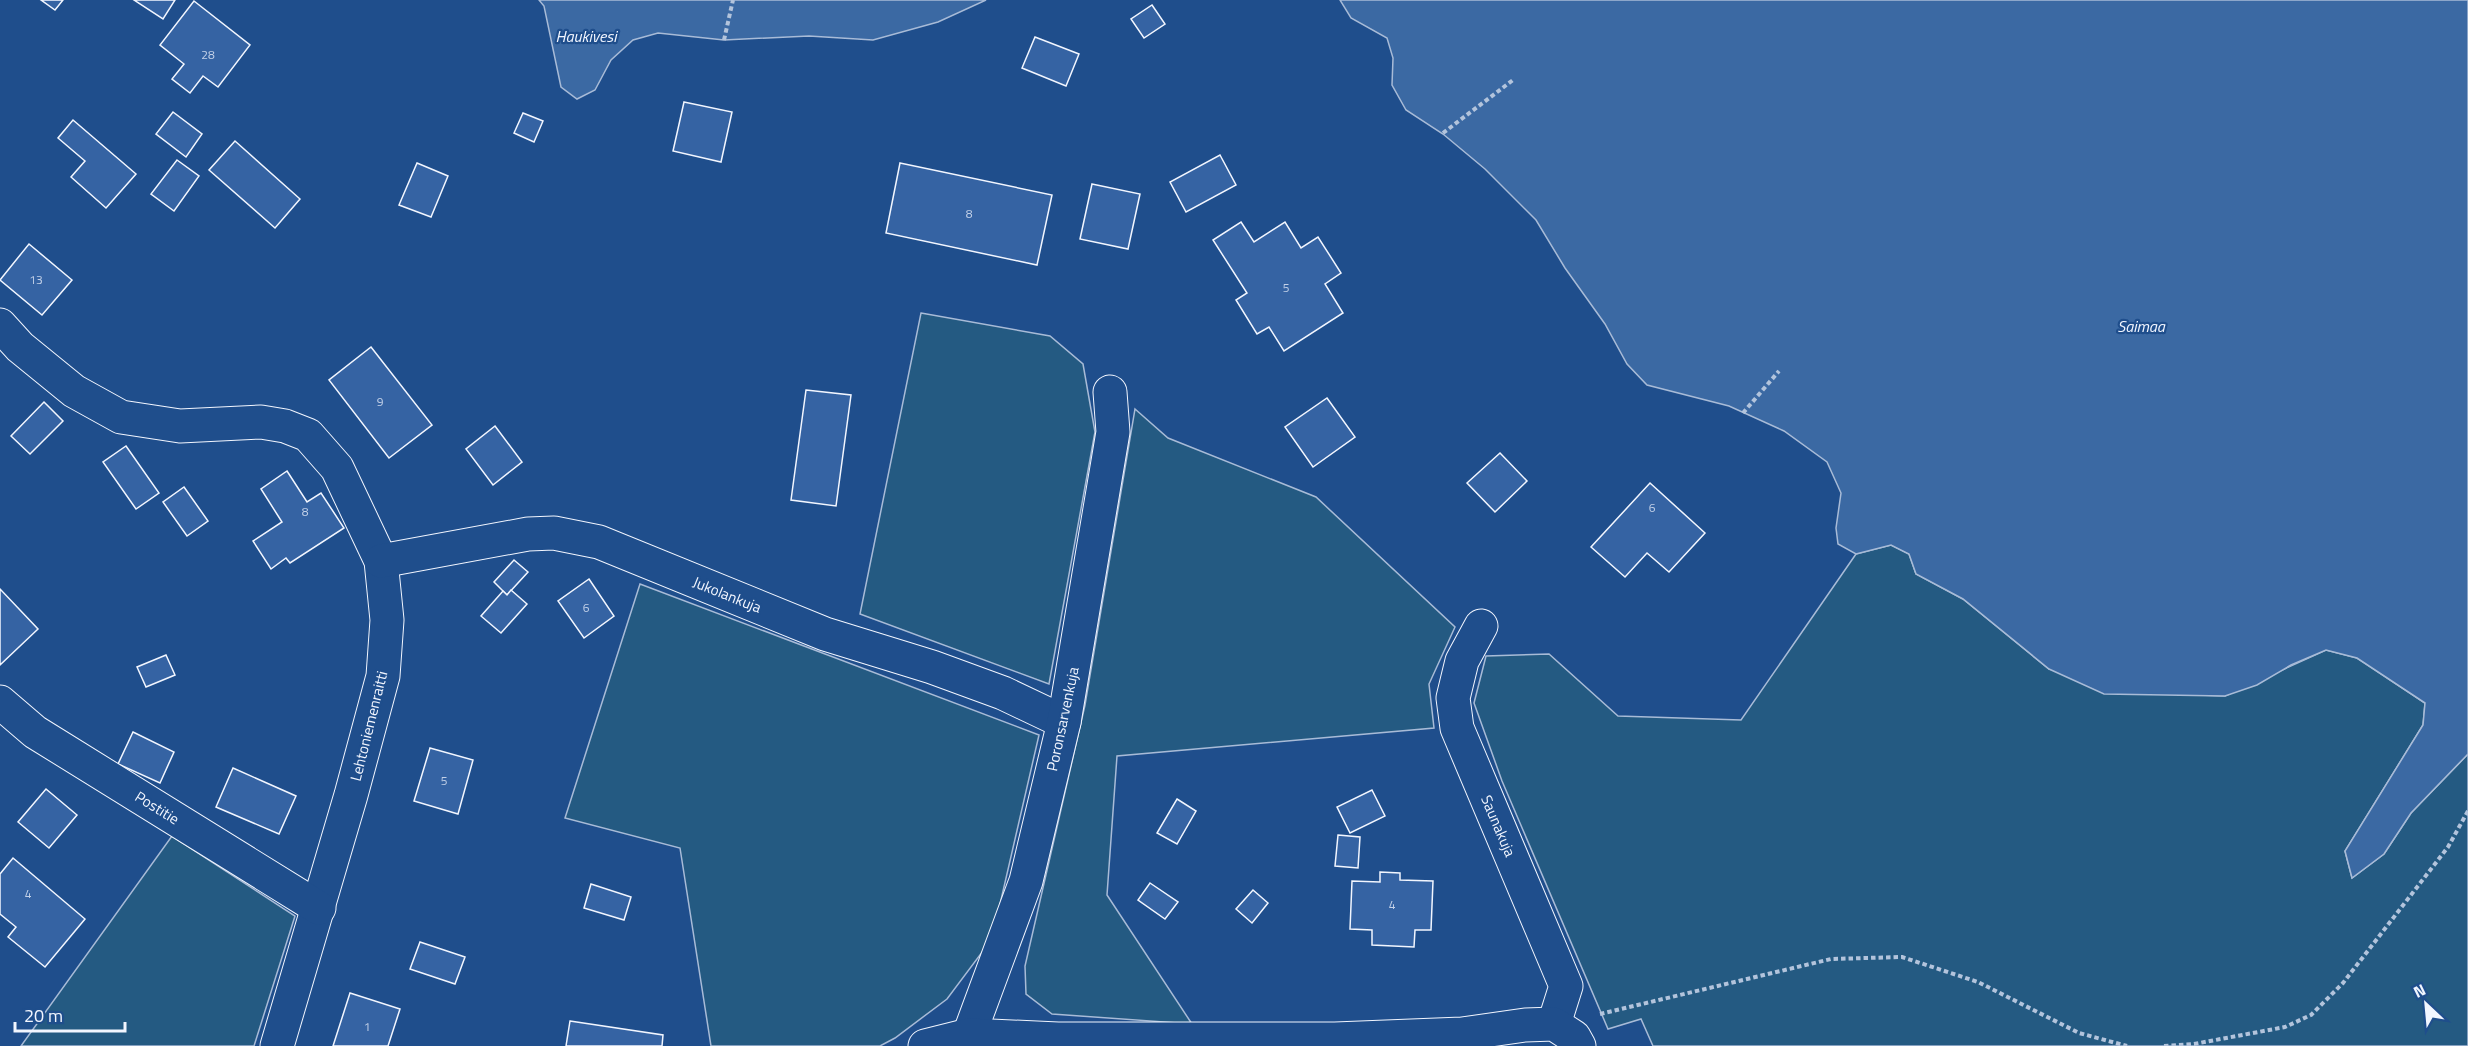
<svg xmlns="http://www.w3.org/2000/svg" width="2468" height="1046" font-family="'Titillium Web',sans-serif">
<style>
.green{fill:#245a82;stroke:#a8bbd7;stroke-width:1.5}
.water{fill:#3b69a3;stroke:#a8bbd7;stroke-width:1.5}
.building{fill:#3563a3;stroke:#f2f6ff;stroke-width:1.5}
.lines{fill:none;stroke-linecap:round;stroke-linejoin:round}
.minor-casing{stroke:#f2f6ff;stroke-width:35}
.path{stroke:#b3c4dc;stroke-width:4;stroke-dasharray:4.5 3;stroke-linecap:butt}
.minor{stroke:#1f4e8c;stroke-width:33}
.labels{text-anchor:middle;stroke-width:4.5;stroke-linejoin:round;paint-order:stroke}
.number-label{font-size:12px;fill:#c3d1e8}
.street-label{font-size:15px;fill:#f2f6ff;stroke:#1f4e8c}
.water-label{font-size:16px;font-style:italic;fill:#f2f6ff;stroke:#1f4e8c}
</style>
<rect width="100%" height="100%" fill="#1f4e8c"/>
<g class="green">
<polygon points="921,313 1050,336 1083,364 1095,432 1049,684 860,614"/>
<polygon points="1135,409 1168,438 1316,497 1455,627 1429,684 1434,728 1117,756 1107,895 1192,1024 1052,1014 1026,994 1025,966 1085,705"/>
<polygon points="1891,545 1909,554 1916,574 1963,599 2049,669 2173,694 2225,696 2326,650 2357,658 2425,703 2423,725 2345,851 2352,878 2384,854 2411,813 2468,754 2468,1046 1653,1046 1641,1019 1608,1029 1502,781 1474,703 1486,656 1549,654 1618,716 1741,720 1856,554"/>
<polygon points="640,584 1039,735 992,939 947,999 895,1038 880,1046 711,1046 680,848 565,818"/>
<polygon points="172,836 295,916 254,1046 21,1046"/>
</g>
<g class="water">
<polygon points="539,0 986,0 938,22 873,40 809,36 724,40 658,33 633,40 611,60 595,90 577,99 561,87 544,6"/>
<polygon points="1340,0 2468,0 2468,754 2411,813 2384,854 2352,878 2345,851 2423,725 2425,703 2357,658 2326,650 2291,665 2257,685 2225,696 2104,694 2049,669 1963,599 1916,574 1909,554 1891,545 1856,554 1838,544 1836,528 1841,493 1827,462 1784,431 1729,406 1647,385 1627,364 1605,324 1565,268 1536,220 1485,169 1443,134 1406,110 1392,85 1393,58 1387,38 1351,18"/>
</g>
<g class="building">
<polygon points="41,0 63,0 55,10"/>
<polygon points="134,0 175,0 163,19"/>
<polygon points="194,1 250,45 218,87 203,76 190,93 172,79 184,64 160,45"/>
<polygon points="1152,5 1165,24 1144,38 1131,19"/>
<polygon points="1035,37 1079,54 1066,86 1022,68"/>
<polygon points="684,102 732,112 721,162 673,151"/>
<polygon points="173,112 202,134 186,157 156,134"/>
<polygon points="523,113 543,121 534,142 514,133"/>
<polygon points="73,120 136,174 106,208 71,177 85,161 58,138"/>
<polygon points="235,141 300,199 275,228 209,170"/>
<polygon points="1220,155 1236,185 1186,212 1170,182"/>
<polygon points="177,160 199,176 174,211 151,194"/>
<polygon points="417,163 448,176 431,217 399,205"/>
<polygon points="900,163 1052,195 1037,265 886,233"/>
<polygon points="1092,184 1140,194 1128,249 1080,239"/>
<polygon points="1241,222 1254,242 1285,222 1301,248 1318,237 1341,273 1325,284 1343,313 1284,351 1269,327 1257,334 1236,300 1247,293 1213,240"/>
<polygon points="29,244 72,280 42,315 0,280"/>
<polygon points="371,347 432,425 389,458 329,380"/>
<polygon points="806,390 851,395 836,506 791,500"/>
<polygon points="1327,398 1355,437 1313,467 1285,427"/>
<polygon points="44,402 63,421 30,454 11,436"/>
<polygon points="495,426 522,462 493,485 466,449"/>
<polygon points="126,446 159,493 136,509 103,462"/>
<polygon points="1500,453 1527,481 1495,512 1467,483"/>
<polygon points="287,471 307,502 321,493 344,528 290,563 286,558 271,569 253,541 282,522 261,489"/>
<polygon points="1650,483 1705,533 1669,572 1647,553 1625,577 1591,547"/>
<polygon points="184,487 208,521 187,536 163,502"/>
<polygon points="514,560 528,572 507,595 494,582"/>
<polygon points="589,579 614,616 584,638 558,601"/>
<polygon points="0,589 38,629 0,665"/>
<polygon points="511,590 527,604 501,633 481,616 503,591 507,595"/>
<polygon points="166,655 175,675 146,687 137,667"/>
<polygon points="133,732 174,752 160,783 118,764"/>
<polygon points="430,748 473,760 458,814 414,801"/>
<polygon points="233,768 296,796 279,834 216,807"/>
<polygon points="46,789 77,815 49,848 18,822"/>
<polygon points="1372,790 1385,816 1350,833 1337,807"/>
<polygon points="1177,799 1196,811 1177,844 1157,833"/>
<polygon points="1338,835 1360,837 1358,868 1335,866"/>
<polygon points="13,858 85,919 45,967 8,937 16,927 0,914 0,874"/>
<polygon points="1380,872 1400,873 1400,880 1433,881 1431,930 1415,930 1414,947 1372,945 1372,930 1350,929 1352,881 1380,882"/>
<polygon points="1150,883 1178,902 1165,919 1138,900"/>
<polygon points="591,884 631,897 624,920 584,908"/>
<polygon points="1253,890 1268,903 1252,923 1236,909"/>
<polygon points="420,942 465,957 455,984 410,969"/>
<polygon points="350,993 400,1009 388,1046 333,1046"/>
<polygon points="570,1021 663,1035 662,1046 566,1046"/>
</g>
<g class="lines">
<g class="minor-casing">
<g id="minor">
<polyline points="0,325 20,347 74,391 121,417 180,426 261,422 285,426 308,435 337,468 381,561 387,620 383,676 351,795 277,1046"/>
<polyline points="381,561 528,534 554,533 599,542 825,634 932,667 1003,693 1064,722"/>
<polyline points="1481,626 1462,661 1453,698 1457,728 1566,986 1554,1024"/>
<polyline points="0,702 35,732 319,908"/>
<polyline points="969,1035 1026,881 1064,722 1113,432 1110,392"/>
<polyline points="925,1046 969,1035 1058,1039 1335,1039 1462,1034 1525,1025 1554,1024 1574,1037 1579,1046"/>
</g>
</g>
<g class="path">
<polyline points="724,40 733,0"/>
<polyline points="1443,133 1513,80"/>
<polyline points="1743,413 1779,371"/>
<polyline points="1600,1014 1831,959 1902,957 1978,982 2079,1033 2127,1046"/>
<polyline points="2164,1046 2194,1044 2285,1027 2311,1015 2343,983 2448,847 2468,811"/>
</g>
<use href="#minor" class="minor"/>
</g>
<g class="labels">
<g class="number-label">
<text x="208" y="59">28</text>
<text x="969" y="218">8</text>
<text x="36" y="284">13</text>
<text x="1286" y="292">5</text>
<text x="380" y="406">9</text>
<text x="1652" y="512">6</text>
<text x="305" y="516">8</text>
<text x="586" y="612">6</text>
<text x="444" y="785">5</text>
<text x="28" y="898">4</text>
<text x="1392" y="909">4</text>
<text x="367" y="1031">1</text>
</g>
<g class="street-label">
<text transform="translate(727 595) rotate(22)" y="5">Jukolankuja</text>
<text transform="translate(1063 719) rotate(-78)" y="5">Poronsarvenkuja</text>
<text transform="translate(369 726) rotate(-76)" y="5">Lehtoniemenraitti</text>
<text transform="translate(157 808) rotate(32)" y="5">Postitie</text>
<text transform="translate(1498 826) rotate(67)" y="5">Saunakuja</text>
</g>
<g class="water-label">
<text x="586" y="42">Haukivesi</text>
<text x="2141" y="332">Saimaa</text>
</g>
</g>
<g transform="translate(2426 1004) rotate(334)" stroke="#1f4e8c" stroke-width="4.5" paint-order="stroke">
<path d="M0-4.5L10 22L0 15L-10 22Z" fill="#f2f6ff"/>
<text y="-9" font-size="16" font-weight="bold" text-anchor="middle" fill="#f2f6ff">N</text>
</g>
<path d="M15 1022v9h110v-9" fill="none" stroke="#f2f6ff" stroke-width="3"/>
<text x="24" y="1022" font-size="18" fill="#f2f6ff" stroke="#1f4e8c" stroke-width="4.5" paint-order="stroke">20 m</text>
</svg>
